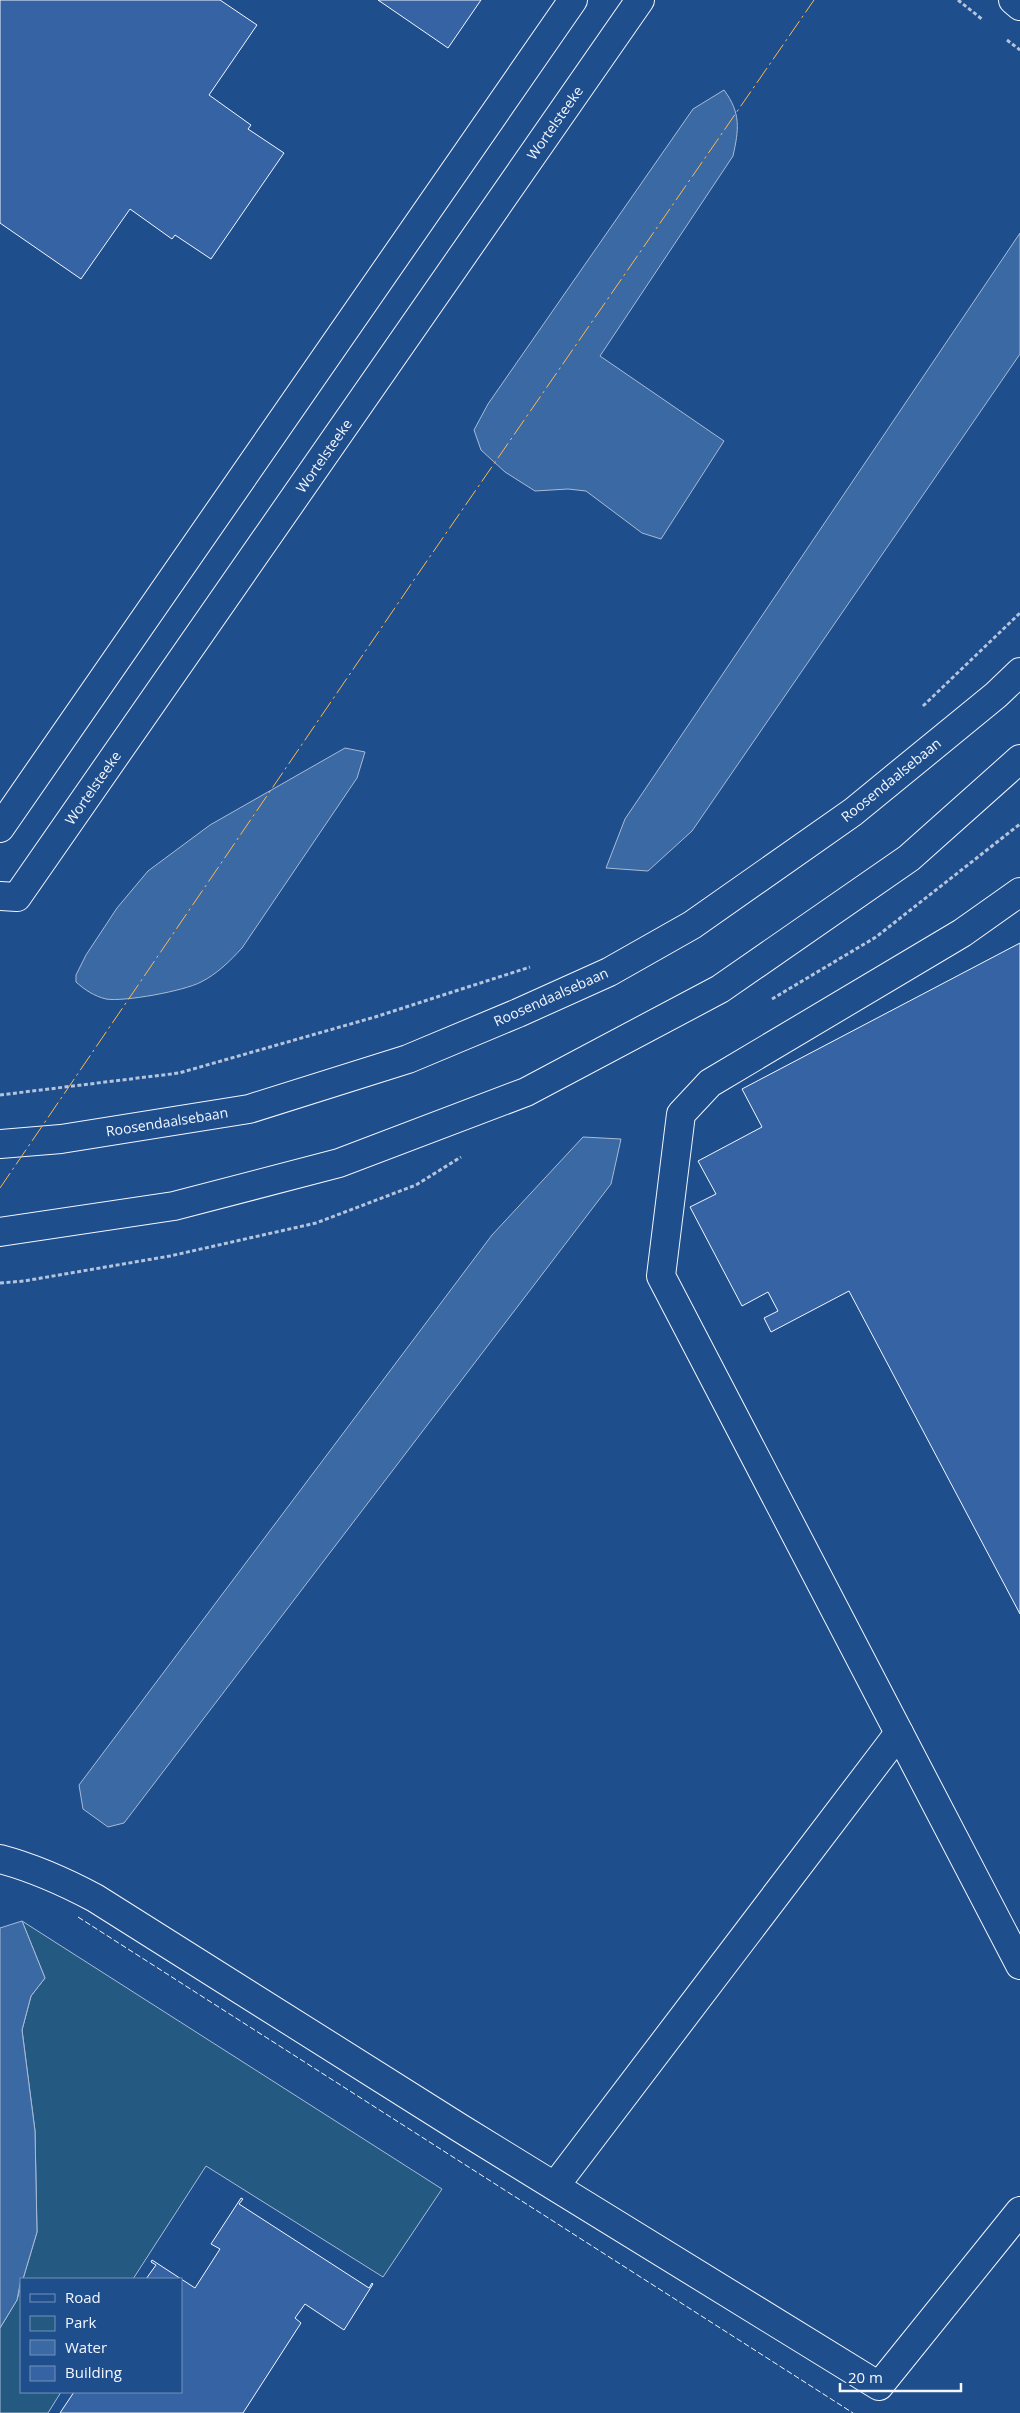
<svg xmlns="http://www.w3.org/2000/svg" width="1020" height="2413" font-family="'Open Sans',sans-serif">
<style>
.green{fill:#245a82;stroke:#a8bbd7}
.water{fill:#3b69a3;stroke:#a8bbd7}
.building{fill:#3563a3;stroke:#f2f6ff}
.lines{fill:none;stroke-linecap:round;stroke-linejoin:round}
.minor-casing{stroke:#f2f6ff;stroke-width:30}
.path{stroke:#b3c4dc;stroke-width:3;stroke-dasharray:4 2.5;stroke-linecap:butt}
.minor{stroke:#1f4e8c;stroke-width:28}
.fence{stroke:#f2f6ff;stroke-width:1;stroke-dasharray:6 2.5;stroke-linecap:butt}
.power{stroke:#ffb74d;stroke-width:1;stroke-dasharray:18 4 2.5 4;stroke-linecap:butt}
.labels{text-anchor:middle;stroke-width:4;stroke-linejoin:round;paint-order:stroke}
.street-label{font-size:14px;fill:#f2f6ff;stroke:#1f4e8c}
</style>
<rect width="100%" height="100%" fill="#1f4e8c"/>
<g class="green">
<polygon points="22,1921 442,2189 383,2277 206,2166 133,2279 23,2279 37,2232 35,2131 22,2030 31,1996 45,1978"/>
<polygon points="21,2286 21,2392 61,2392 48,2413 0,2413 0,2328 17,2300"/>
</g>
<g class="water">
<path d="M724,90C741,113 739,129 733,156L600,356L724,441L661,539L642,533L586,491L568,489L535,491L505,472L481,450L474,430L488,404L693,109Z"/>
<polygon points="1020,233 1020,354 692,831 648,871 606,868 625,819"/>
<path d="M345,748L365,752L357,778L242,948C230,961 217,974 201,982C184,991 124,1002 106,999C94,996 85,990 76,982V975L86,955L117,908L148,871L210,825Z"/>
<polygon points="583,1137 621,1139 611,1184 124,1823 108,1827 83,1809 79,1785 492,1235"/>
<polygon points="22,1921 45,1978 31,1996 22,2030 35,2131 37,2232 23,2279 21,2279 17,2300 0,2328 0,1928"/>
</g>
<g class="building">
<polygon points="0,0 220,0 257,25 209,95 251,125 248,129 284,153 211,259 175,235 172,239 130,209 81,279 0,223"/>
<polygon points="378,0 481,0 448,48"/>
<polygon points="1020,943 1020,1614 849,1291 771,1332 764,1318 778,1311 768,1292 742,1306 690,1207 716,1194 698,1161 762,1127 742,1089"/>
<polygon points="241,2198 243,2199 239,2204 369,2288 372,2283 373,2284 344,2330 305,2304 295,2318 301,2323 243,2413 60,2413 74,2392 181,2392 181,2279 146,2279 156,2265 151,2262 152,2260 195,2288 220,2249 211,2244"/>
</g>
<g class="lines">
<g class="minor-casing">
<g id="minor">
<polyline points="1013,0 1020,6"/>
<polyline points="0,828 573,0"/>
<polyline points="1020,892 962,933 710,1083 681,1114 661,1276 1020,1965"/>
<polyline points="0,896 17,897 640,0"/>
<polyline points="0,1144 61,1139 249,1109 408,1059 518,1013 609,972 692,925 853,812 996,695 1020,672"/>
<polyline points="0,1232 174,1206 339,1163 526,1092 720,989 909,858 1020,759"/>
<path d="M0,1859C34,1868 65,1882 95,1898L460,2128L879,2386L1020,2211"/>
<polyline points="555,2186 899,1733"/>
</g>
</g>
<g class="path">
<polyline points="958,0 983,20"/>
<polyline points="1007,40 1020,50"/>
<polyline points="923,706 1020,613"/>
<polyline points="772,999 876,937 1020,824"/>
<polyline points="0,1095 179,1073 375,1017 530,967"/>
<polyline points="0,1283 24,1281 170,1256 316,1223 416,1185 461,1157"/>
</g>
<use href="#minor" class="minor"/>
<polyline class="fence" points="78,1917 853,2413"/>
<polyline class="power" points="0,1188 420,571 814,0"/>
</g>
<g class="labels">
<g class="street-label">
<text transform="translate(555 123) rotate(-55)" y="5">Wortelsteeke</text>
<text transform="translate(324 456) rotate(-55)" y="5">Wortelsteeke</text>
<text transform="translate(891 780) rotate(-39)" y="5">Roosendaalsebaan</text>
<text transform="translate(93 788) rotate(-55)" y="5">Wortelsteeke</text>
<text transform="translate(551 997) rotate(-24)" y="5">Roosendaalsebaan</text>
<text transform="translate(167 1122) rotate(-9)" y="5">Roosendaalsebaan</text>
</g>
</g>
<rect x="20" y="2278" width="162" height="115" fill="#1f4e8c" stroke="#7391ba"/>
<rect x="30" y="2294" width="25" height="8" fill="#1f4e8c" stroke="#7391ba"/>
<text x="65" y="2303" font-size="15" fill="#f2f6ff">Road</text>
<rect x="30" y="2316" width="25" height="15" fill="#245a82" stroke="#7391ba"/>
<text x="65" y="2328" font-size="15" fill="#f2f6ff">Park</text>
<rect x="30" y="2340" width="25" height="15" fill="#3b69a3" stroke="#7391ba"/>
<text x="65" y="2353" font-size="15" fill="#f2f6ff">Water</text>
<rect x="30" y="2366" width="25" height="15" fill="#3563a3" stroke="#7391ba"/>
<text x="65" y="2378" font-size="15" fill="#f2f6ff">Building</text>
<path d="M840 2383v8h121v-8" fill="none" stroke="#f2f6ff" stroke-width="2.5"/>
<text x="848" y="2383" font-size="15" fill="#f2f6ff" stroke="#1f4e8c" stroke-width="4" paint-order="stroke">20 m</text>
</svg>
